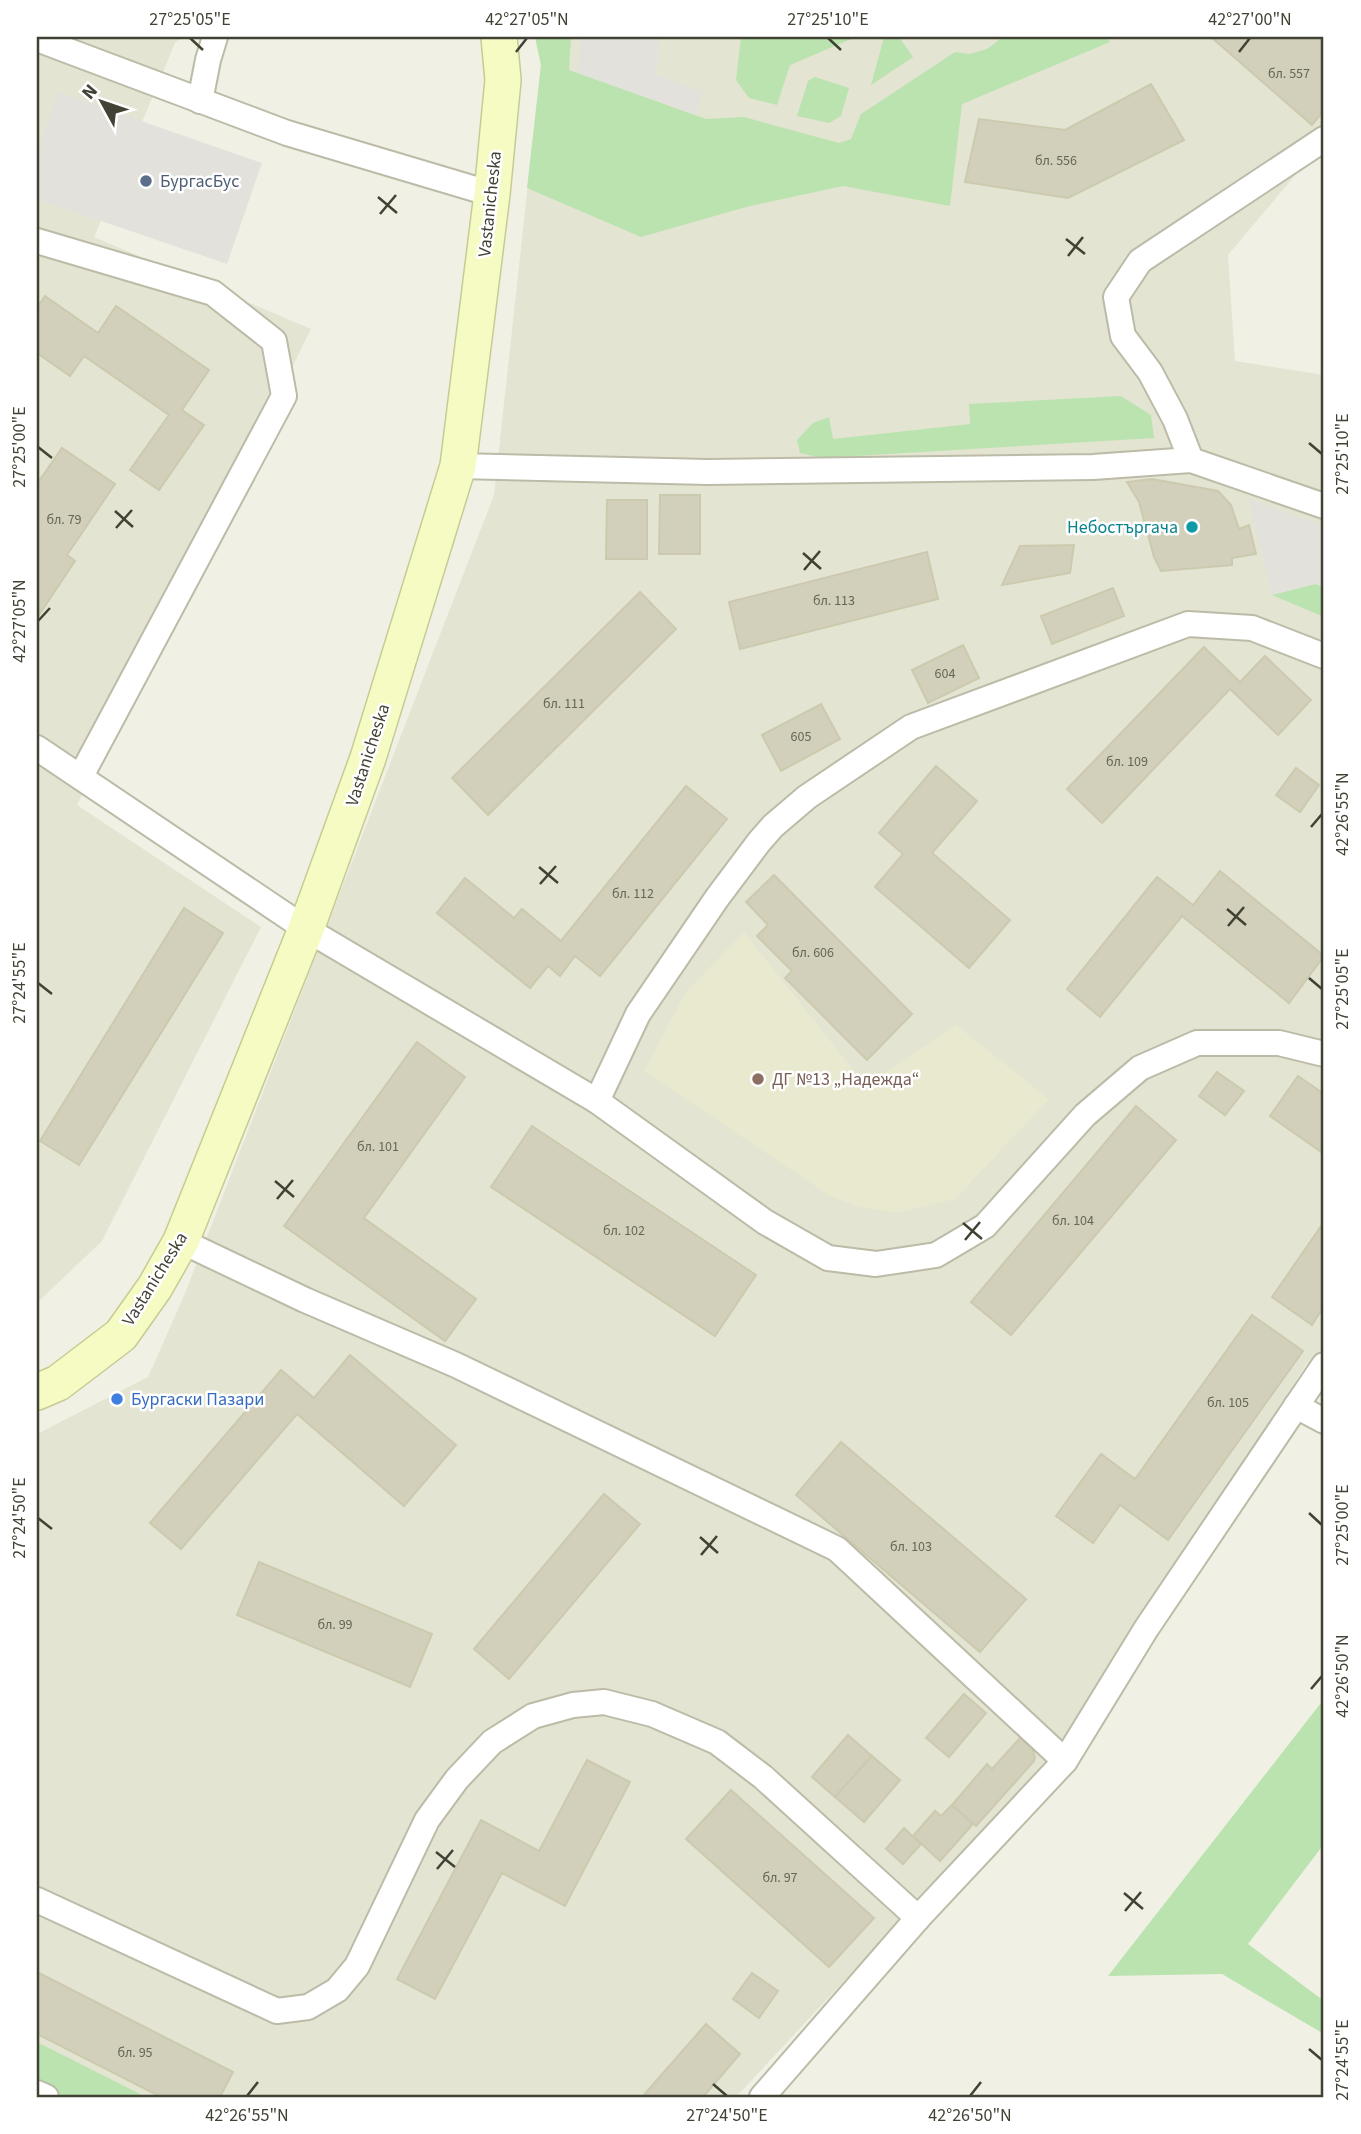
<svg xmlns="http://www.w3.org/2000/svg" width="1361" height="2134" font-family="'Source Sans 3',sans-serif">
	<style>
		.residential { fill: #e4e4d2 }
		.education { fill: #e8e9ce }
		.green { fill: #bae3af }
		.parking { fill: #e2e1dc }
		.building { fill: #d2d0ba; stroke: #cccaae; stroke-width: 2 }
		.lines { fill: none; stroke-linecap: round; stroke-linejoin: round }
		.street-casing { stroke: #bcbba7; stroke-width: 28 }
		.secondary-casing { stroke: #c7cb93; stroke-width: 38 }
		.street { stroke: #fff; stroke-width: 24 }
		.secondary { stroke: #f6fbc4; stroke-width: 35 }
		.ticks { fill: none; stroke: #424234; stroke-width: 2.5 }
		.service-dot { fill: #5c6f8a; stroke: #fff; stroke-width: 2.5 }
		.culture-dot { fill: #0f9aa8; stroke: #fff; stroke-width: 2.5 }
		.education-dot { fill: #8d6e63; stroke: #fff; stroke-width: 2.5 }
		.shop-dot { fill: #3f7fe0; stroke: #fff; stroke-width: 2.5 }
		.labels { text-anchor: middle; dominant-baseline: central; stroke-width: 5; stroke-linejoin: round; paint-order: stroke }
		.number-label { font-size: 14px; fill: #666656 }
		.service-label { font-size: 18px; fill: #4e5e75; stroke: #fff; text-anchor: start }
		.street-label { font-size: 18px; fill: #424234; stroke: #fff }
		.culture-label { font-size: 18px; fill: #0d838f; stroke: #fff; text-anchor: end }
		.education-label { font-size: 18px; fill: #785e54; stroke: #fff; text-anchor: start }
		.shop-label { font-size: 18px; fill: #366cbe; stroke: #fff; text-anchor: start }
		.neatline { fill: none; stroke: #424234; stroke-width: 2.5 }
		.ticks-label { font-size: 18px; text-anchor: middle; fill: #424234 }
	</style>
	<rect width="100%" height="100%" fill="#f0f1e4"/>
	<g class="residential">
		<polygon points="37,37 182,37 175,43 94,237 311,329 77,805 261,927 102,1241 37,1303"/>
		<polygon points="535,37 1324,37 1324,141 1228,255 1235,361 1324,375 1324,1372 1307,1363 1078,1730 736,2097 37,2097 37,1434 148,1377 184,1296 494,495 541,65"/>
	</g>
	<polygon class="education" points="744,932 866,1086 956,1025 1049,1099 955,1199 896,1213 860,1207 830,1196 644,1071 686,992"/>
	<g class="green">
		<polygon points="535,37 571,37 569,70 706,119 744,117 839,143 851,139 861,114 955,52 970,54 987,49 1003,37 1107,37 1110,42 962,104 950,206 843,186 746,207 641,237 527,188 541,65"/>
		<polygon points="741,37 856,37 790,65 777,105 749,98 736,80"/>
		<polygon points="884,37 899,37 913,57 871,85"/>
		<polygon points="815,77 849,88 841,116 829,123 797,116 808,81"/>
		<polygon points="1121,396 1151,415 1154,438 822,458 800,453 797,440 813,423 829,417 833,439 970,424 969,404"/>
		<polygon points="1315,584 1324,587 1324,617 1272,595"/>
		<polygon points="1324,1699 1324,1844 1248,1944 1324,2001 1324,2034 1222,1974 1108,1976"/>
		<polygon points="37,2042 146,2097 37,2097"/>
	</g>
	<g class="parking">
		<polygon points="581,37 660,37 656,75 703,91 696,115 578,73"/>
		<polygon points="58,92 262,163 227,264 37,199 37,153"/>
		<polygon points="1249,499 1324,526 1324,587 1315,584 1272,595"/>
	</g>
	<g class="building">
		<polygon points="1211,37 1324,37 1324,110 1312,125"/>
		<polygon points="1151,84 1184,140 1068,198 965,182 979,119 1065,130"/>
		<polygon points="45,296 98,333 116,306 209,370 182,410 204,425 159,490 130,470 169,415 84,356 70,376 37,353 37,308"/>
		<polygon points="62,448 115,484 67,555 75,561 37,618 37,484"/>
		<polygon points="1152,479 1218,491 1231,505 1239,529 1249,525 1256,554 1232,558 1232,565 1161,571 1154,557 1139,502 1127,482"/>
		<polygon points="660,495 700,495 700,554 659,554"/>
		<polygon points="607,500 647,500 647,559 606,559"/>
		<polygon points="1074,545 1070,573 1002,585 1020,546"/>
		<polygon points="927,552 938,599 740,649 729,602"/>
		<polygon points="1113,588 1124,616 1052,644 1041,616"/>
		<polygon points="640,592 676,629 488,815 452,778"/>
		<polygon points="963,645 979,678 928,703 912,670"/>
		<polygon points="1204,647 1240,682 1265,656 1311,700 1278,735 1230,689 1102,823 1067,789"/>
		<polygon points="821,704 840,739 781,771 762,735"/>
		<polygon points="936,766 977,801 932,853 1010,920 969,968 875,887 903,854 879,833"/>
		<polygon points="1296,768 1319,785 1300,812 1276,795"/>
		<polygon points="686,786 727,819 600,976 575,956 560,976 548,966 530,988 437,913 465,878 514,918 522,909 561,941"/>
		<polygon points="1220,871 1324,956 1289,1003 1182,916 1100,1017 1067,989 1157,877 1193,905"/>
		<polygon points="774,875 912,1014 867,1060 785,978 792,971 757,936 768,925 746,902"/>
		<polygon points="184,908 223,933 79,1165 40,1141"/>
		<polygon points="417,1042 465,1077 364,1218 476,1299 445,1341 284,1226"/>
		<polygon points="1217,1072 1244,1091 1225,1115 1199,1096"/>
		<polygon points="1298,1076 1324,1094 1324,1154 1270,1116"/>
		<polygon points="1136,1106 1176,1140 1011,1335 971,1302"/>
		<polygon points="532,1126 756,1275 715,1336 491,1187"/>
		<polygon points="1324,1222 1324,1306 1312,1325 1272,1297"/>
		<polygon points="1252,1315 1303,1351 1168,1540 1120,1505 1093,1543 1056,1516 1101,1454 1135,1479"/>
		<polygon points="350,1355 456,1445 404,1506 297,1414 181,1549 150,1523 281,1370 314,1398"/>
		<polygon points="841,1442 1026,1599 980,1652 796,1495"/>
		<polygon points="604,1494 640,1524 509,1679 474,1649"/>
		<polygon points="259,1562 432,1634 410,1687 237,1615"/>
		<polygon points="964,1694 986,1713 949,1757 926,1738"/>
		<polygon points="848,1735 872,1756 835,1797 812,1777"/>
		<polygon points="1020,1738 1032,1748 1035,1757 1034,1761 976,1826 952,1805 987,1764 992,1769"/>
		<polygon points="872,1756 900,1780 864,1822 835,1797"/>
		<polygon points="587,1760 630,1782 565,1906 502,1873 435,1999 397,1979 481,1820 539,1851"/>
		<polygon points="731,1790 874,1918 829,1967 686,1839"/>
		<polygon points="952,1805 973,1824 940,1861 913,1836 935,1811 941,1816"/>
		<polygon points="904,1828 921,1844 903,1864 886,1849"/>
		<polygon points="37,1972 233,2072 220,2097 161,2097 37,2034"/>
		<polygon points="752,1973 778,1991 759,2018 733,1999"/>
		<polygon points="706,2024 740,2054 703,2097 642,2097"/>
	</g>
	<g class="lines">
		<defs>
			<g id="street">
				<polyline points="37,39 287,133 492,194"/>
				<polyline points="200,101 208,60 215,37"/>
				<polyline points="37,241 213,293 274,341 284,396 81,776"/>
				<polyline points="1191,460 1175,419 1150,372 1123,336 1116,297 1140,261 1324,139"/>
				<polyline points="458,466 708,472 1093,467 1191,460 1324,506"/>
				<polyline points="37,748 306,929 597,1101 765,1222 828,1258 876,1264 936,1255 985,1226 1085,1115 1140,1068 1197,1043 1279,1043 1324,1054"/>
				<polyline points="597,1101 638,1014 717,898 759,842 773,826 807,797 911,727 1188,624 1252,628 1324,656"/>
				<polyline points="181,1241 305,1300 456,1365 837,1549 1065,1761"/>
				<polyline points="1296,1406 1324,1421"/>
				<polyline points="37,1900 277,2011 308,2007 337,1990 357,1966 427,1820 457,1779 492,1742 533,1716 573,1705 604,1702 652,1714 717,1742 763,1777 918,1918"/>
				<polyline points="37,2093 46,2097"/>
				<polyline points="762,2097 918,1918 1065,1761 1146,1629 1324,1365"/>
			</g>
			<polyline id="secondary" points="37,1392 58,1383 121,1335 155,1287 181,1241 306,929 368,758 458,466 492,194 503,80 499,37"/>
		</defs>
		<use href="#street" class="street-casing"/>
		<use href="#secondary" class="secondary-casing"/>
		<use href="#street" class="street"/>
		<use href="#secondary" class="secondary"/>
	</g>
	<path class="ticks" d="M190 38 203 50M828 38 841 50M516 52 527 38M1239 52 1250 38M378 197 397 213M380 214 396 195M1066 239 1085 254M1068 256 1083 237M1309 443 1322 454M38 447 52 458M115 511 133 527M116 528 132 510M803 553 821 569M804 570 820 551M38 621 50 608M1311 827 1322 814M539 867 558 883M540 884 556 866M1227 909 1246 925M1228 926 1244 907M1309 978 1322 989M38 983 52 994M275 1181 294 1197M277 1199 293 1180M963 1223 982 1239M965 1240 980 1222M1309 1513 1322 1525M38 1518 52 1529M700 1537 718 1553M701 1555 717 1536M1311 1689 1322 1676M436 1852 455 1867M437 1869 453 1850M1124 1893 1143 1909M1125 1911 1141 1892M1309 2049 1322 2060M713 2084 727 2096M247 2096 258 2082M970 2096 981 2082"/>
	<circle class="service-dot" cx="146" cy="181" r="7"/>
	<circle class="culture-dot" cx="1192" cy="527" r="7"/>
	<circle class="education-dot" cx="758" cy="1079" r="7"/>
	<circle class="shop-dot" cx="117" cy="1399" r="7"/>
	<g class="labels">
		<g class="number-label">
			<text x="1289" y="74">бл. 557</text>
			<text x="1056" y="161">бл. 556</text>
			<text x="64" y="520">бл. 79</text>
			<text x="834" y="601">бл. 113</text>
			<text x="945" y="674">604</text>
			<text x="564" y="704">бл. 111</text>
			<text x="801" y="737">605</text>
			<text x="1127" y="762">бл. 109</text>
			<text x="633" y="894">бл. 112</text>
			<text x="813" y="953">бл. 606</text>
			<text x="378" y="1147">бл. 101</text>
			<text x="1073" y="1221">бл. 104</text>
			<text x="624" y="1231">бл. 102</text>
			<text x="1228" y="1403">бл. 105</text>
			<text x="911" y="1547">бл. 103</text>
			<text x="335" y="1625">бл. 99</text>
			<text x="780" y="1878">бл. 97</text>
			<text x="135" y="2053">бл. 95</text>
		</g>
		<g class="service-label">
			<text x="160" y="181">БургасБус</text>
		</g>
		<g class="street-label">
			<text transform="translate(490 204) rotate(-84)">Vastanicheska</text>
			<text transform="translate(368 755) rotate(-72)">Vastanicheska</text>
			<text transform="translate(155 1279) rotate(-58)">Vastanicheska</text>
		</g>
		<g class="culture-label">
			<text x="1178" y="527">Небостъргача</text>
		</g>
		<g class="education-label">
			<text x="772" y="1079">ДГ №13 „Надежда“</text>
		</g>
		<g class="shop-label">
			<text x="131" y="1399">Бургаски Пазари</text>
		</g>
	</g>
	<rect width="1361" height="2134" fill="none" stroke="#ffffff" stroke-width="77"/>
	<g transform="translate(102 102) rotate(310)" stroke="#ffffff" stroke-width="5" paint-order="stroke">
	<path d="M0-5L12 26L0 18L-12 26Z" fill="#424234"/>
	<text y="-10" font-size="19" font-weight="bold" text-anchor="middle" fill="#424234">N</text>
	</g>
	<rect x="38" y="38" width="1284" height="2058" class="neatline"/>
	<g class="ticks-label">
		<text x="190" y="25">27°25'05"E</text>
		<text x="527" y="25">42°27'05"N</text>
		<text x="828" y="25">27°25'10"E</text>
		<text x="1250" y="25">42°27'00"N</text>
		<text transform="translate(19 447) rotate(-90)" y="6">27°25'00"E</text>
		<text transform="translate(1342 454) rotate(-90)" y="6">27°25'10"E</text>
		<text transform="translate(19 621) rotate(-90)" y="6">42°27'05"N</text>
		<text transform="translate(1342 814) rotate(-90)" y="6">42°26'55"N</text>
		<text transform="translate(19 983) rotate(-90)" y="6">27°24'55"E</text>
		<text transform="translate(1342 989) rotate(-90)" y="6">27°25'05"E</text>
		<text transform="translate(19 1518) rotate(-90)" y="6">27°24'50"E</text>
		<text transform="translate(1342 1525) rotate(-90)" y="6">27°25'00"E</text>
		<text transform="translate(1342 1676) rotate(-90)" y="6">42°26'50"N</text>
		<text transform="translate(1342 2060) rotate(-90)" y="6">27°24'55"E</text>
		<text x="247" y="2121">42°26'55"N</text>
		<text x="727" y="2121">27°24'50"E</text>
		<text x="970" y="2121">42°26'50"N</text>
	</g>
</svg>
